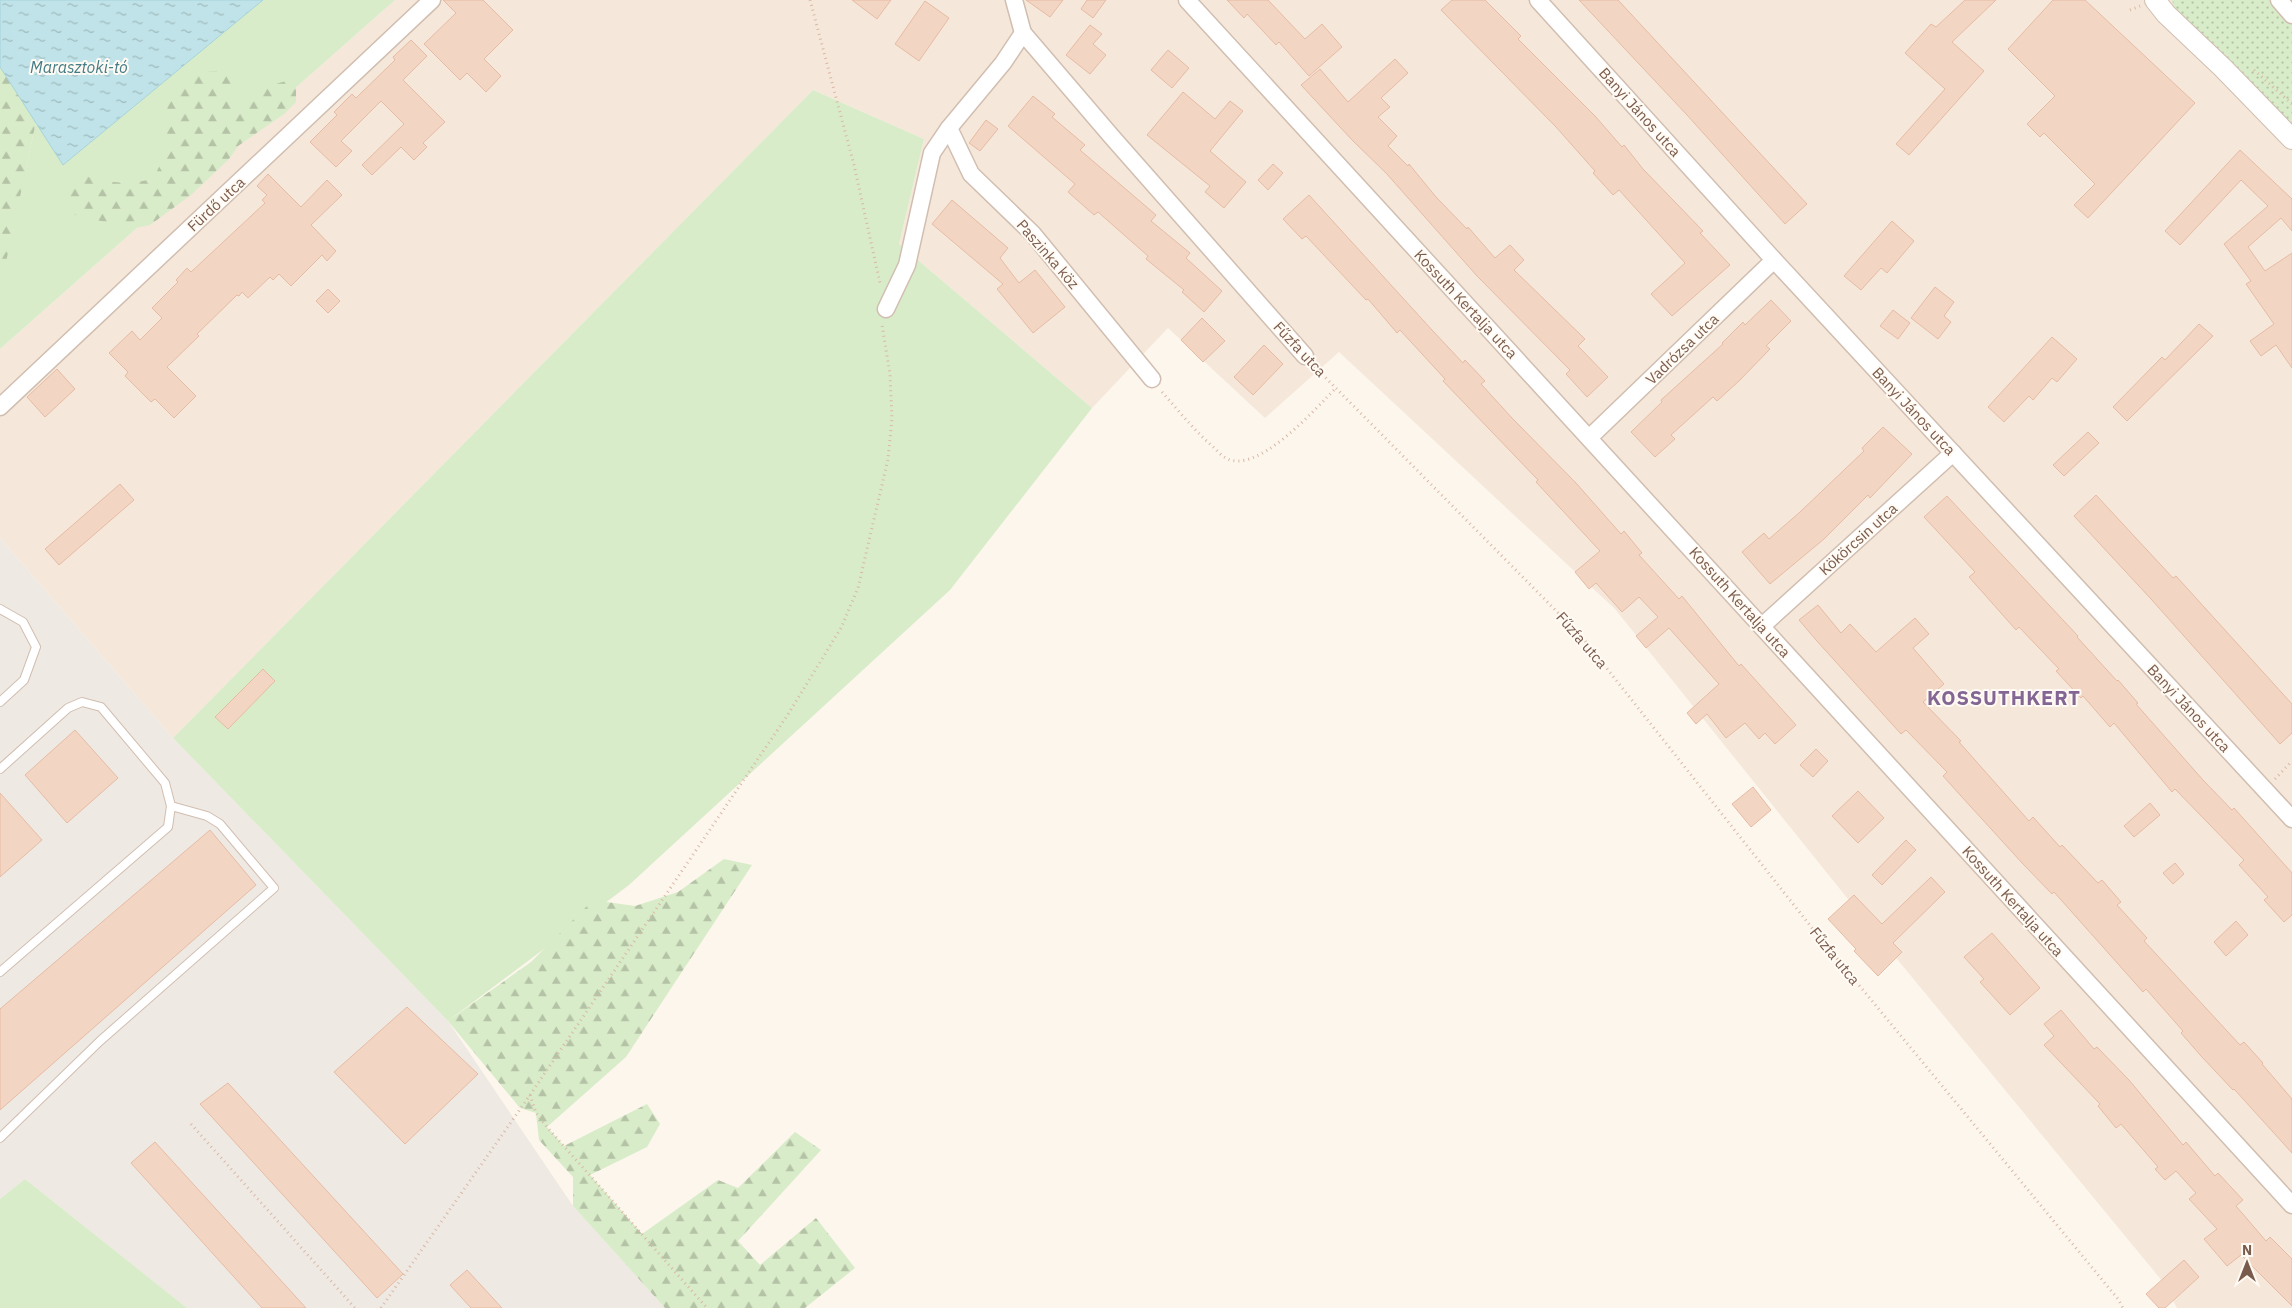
<svg xmlns="http://www.w3.org/2000/svg" width="2292" height="1308" font-family="'IBM Plex Sans',sans-serif">
	<style>
		.residential { fill: #f5e8da }
		.industrial { fill: #efe9e4 }
		.grass { fill: #d8ecc9 }
		.forest { fill: url(#forest-firs) }
		.park { fill: url(#park-dots) }
		.water { fill: url(#water-ripples); stroke: #a5d3da }
		.building { fill: #f3d5c3; stroke: #e6bba3 }
		.lines { fill: none; stroke-linecap: round; stroke-linejoin: round }
		.service-casing { stroke: #d1beb0; stroke-width: 10 }
		.minor-casing { stroke: #d1beb0; stroke-width: 19 }
		.tertiary-casing { stroke: #d1beb0; stroke-width: 22 }
		.path { stroke: #d9b8a5; stroke-width: 3; stroke-dasharray: 1 4; stroke-linecap: butt }
		.service { stroke: #fff; stroke-width: 8 }
		.minor { stroke: #fff; stroke-width: 16 }
		.tertiary { stroke: #fff; stroke-width: 20 }
		.labels { text-anchor: middle; dominant-baseline: central; stroke-width: 4; stroke-linejoin: round; paint-order: stroke }
		.street-label { font-size: 15px; fill: #7a5c4d; stroke: #fffaf3 }
		.water-label { font-size: 16px; font-style: italic; fill: #437c86; stroke: #fffaf3 }
		.district-label { font-size: 20px; font-weight: bold; letter-spacing: 1px; fill: #846695; stroke: #fffaf3 }
	</style>
	<defs>
		<pattern id="forest-firs" width="22" height="20" patternUnits="userSpaceOnUse" patternTransform="scale(1.25)"><rect width="22" height="20" fill="#d8ecc9"/><path d="M5 1l3.5 6h-7zM16 11l3.5 6h-7z" fill="#b4c2a5"/></pattern>
		<pattern id="park-dots" width="8" height="8" patternUnits="userSpaceOnUse" patternTransform="scale(1.25)"><rect width="8" height="8" fill="#d8ecc9"/><path d="M2 2h.1M6 6h.1" fill="none" stroke="#b4c2a5" stroke-width="1.8" stroke-linecap="round"/></pattern>
		<pattern id="water-ripples" width="26" height="14" patternUnits="userSpaceOnUse" patternTransform="scale(1.25)"><rect width="26" height="14" fill="#bfe3e8"/><path d="M2 4q2-2 4 0t4 0M15 11q2-2 4 0t4 0" fill="none" stroke="#a0bbbe"/></pattern>
	</defs>
	<rect width="100%" height="100%" fill="#fdf6ec"/>
	<polygon class="residential" points="395,0 2292,0 2292,1308 2177,1308 2163,1282 1860,914 1615,609 1339,352 1265,418 1168,328 1092,408 899,244 924,139 813,90 173,738 0,538 0,349"/>
	<polygon class="industrial" points="0,538 173,738 448,1021 573,1206 665,1308 187,1308 25,1179 0,1199"/>
	<g class="grass">
		<polygon points="263,0 395,0 0,349 0,80 25,172 36,122 63,165"/>
		<polygon points="813,90 924,139 899,244 1092,408 950,590 629,885 448,1021 173,738"/>
		<polygon points="25,1179 187,1308 0,1308 0,1199"/>
	</g>
	<g class="forest">
		<polygon points="0,67 36,122 0,290"/>
		<path d="M227 70 232 79 230 93 236 101 253 97 268 86 290 80 296 88V102L284 114 238 146 229 159 191 195 150 225 126 230 109 223 72 214 67 205 65 186 79 174C106 182 124 186 153 179L162 161 163 128 170 95 203 72Z"/>
		<polygon points="724,859 752,865 626,1057 547,1127 564,1146 647,1104 660,1124 647,1147 590,1175 642,1234 718,1180 738,1188 795,1132 821,1150 738,1241 760,1265 816,1218 855,1268 805,1308 665,1308 573,1206 573,1177 539,1140 536,1113 520,1108 448,1021 531,962 593,900 635,906 678,892"/>
	</g>
	<polygon class="park" points="2172,0 2279,0 2292,15 2292,139 2176,13"/>
	<polygon class="water" points="0,0 263,0 63,165 0,67"/>
	<g class="building">
		<polygon points="443,0 483,0 513,30 484,59 501,76 486,92 467,73 460,80 424,44 456,13"/>
		<polygon points="852,0 891,0 877,19"/>
		<polygon points="1026,0 1063,0 1050,17"/>
		<polygon points="1087,0 1106,0 1093,18 1081,9"/>
		<polygon points="1227,0 1268,0 1305,39 1322,24 1342,47 1309,76 1279,42 1276,45 1247,14 1244,18"/>
		<polygon points="1452,0 1485,0 1521,36 1518,39 1595,116 1622,147 1624,145 1643,169 1703,231 1700,233 1730,265 1672,316 1651,294 1685,263 1619,190 1613,195 1593,173 1595,171 1556,127 1441,10"/>
		<polygon points="1579,0 1618,0 1807,204 1785,224 1687,115"/>
		<polygon points="1965,0 1996,0 1952,42 1984,71 1909,155 1896,144 1945,89 1905,53 1931,24 1936,27"/>
		<polygon points="2053,0 2085,0 2195,103 2088,218 2074,205 2095,184 2044,133 2040,137 2027,124 2055,96 2008,49"/>
		<polygon points="925,1 949,18 919,61 895,44"/>
		<polygon points="1090,25 1102,34 1093,44 1106,55 1090,74 1066,55"/>
		<polygon points="411,40 427,56 403,80 445,122 423,143 427,147 414,160 401,147 372,175 362,165 404,124 381,101 341,141 352,151 336,167 310,142 337,115 334,112 352,94 356,98 395,60 393,57"/>
		<polygon points="1168,50 1189,68 1172,88 1151,70"/>
		<polygon points="1395,59 1408,73 1381,98 1390,107 1378,117 1397,136 1388,146 1408,166 1409,164 1436,197 1467,229 1468,227 1495,258 1510,245 1524,260 1514,270 1585,339 1578,346 1608,377 1587,397 1566,374 1570,370 1477,276 1386,173 1353,141 1301,85 1320,69 1348,102"/>
		<polygon points="1183,92 1215,119 1230,101 1243,111 1210,151 1246,182 1224,208 1205,192 1210,186 1147,135"/>
		<polygon points="1033,96 1055,114 1052,117 1085,145 1080,150 1156,215 1151,221 1190,253 1186,258 1222,291 1204,312 1182,292 1184,290 1146,259 1148,256 1098,212 1094,215 1068,192 1075,184 1008,126"/>
		<polygon points="986,120 998,129 980,151 969,143"/>
		<polygon points="2240,150 2292,199 2292,231 2281,218 2248,247 2265,271 2292,253 2292,368 2276,345 2261,356 2250,341 2274,324 2246,284 2251,281 2224,244 2268,206 2241,180 2180,245 2165,231"/>
		<polygon points="1273,164 1283,173 1268,190 1258,180"/>
		<polygon points="268,174 301,207 327,180 342,195 311,225 336,251 327,261 322,255 291,286 279,274 273,280 270,277 248,298 242,292 239,296 237,295 197,334 199,336 167,367 196,396 174,418 155,399 151,402 125,376 128,372 109,353 132,331 140,340 162,318 152,308 178,282 176,280 187,268 191,272 265,203 262,200 267,195 257,186"/>
		<polygon points="1309,195 1432,330 1463,363 1465,360 1485,381 1481,384 1512,418 1576,483 1621,534 1624,531 1642,553 1639,555 1679,599 1682,596 1739,666 1741,664 1796,725 1775,744 1765,733 1759,739 1745,723 1726,738 1707,714 1696,724 1687,713 1719,684 1669,628 1646,648 1636,636 1658,617 1639,597 1622,612 1596,583 1589,589 1575,572 1600,551 1536,482 1538,480 1443,381 1445,379 1400,330 1397,333 1368,299 1366,300 1306,236 1302,239 1283,219"/>
		<polygon points="952,200 1008,248 1000,258 1019,283 1035,270 1065,307 1033,333 997,289 1003,284 932,224"/>
		<polygon points="1892,221 1914,241 1887,273 1881,268 1861,290 1844,276"/>
		<polygon points="1935,287 1954,302 1944,316 1951,322 1938,339 1911,318"/>
		<polygon points="328,289 340,301 328,313 316,301"/>
		<polygon points="1771,300 1791,321 1766,346 1770,349 1739,381 1717,401 1713,397 1671,435 1675,439 1655,457 1631,432 1662,402 1661,400 1723,344 1722,343 1743,322 1745,325"/>
		<polygon points="1893,310 1910,323 1898,339 1880,326"/>
		<polygon points="1202,318 1225,341 1203,362 1181,340"/>
		<polygon points="2199,324 2213,336 2127,421 2113,407 2162,357 2165,360"/>
		<polygon points="2052,337 2077,359 2057,382 2052,378 2033,400 2029,396 2004,422 1988,407"/>
		<polygon points="1264,345 1283,364 1253,395 1234,377"/>
		<polygon points="57,369 75,389 45,417 27,397"/>
		<polygon points="1883,427 1912,454 1870,498 1868,495 1824,539 1770,584 1742,552 1764,533 1769,539 1800,512 1864,451 1862,448"/>
		<polygon points="2088,432 2099,443 2064,476 2053,465"/>
		<polygon points="120,484 134,500 59,565 45,549"/>
		<polygon points="2096,495 2173,578 2176,576 2292,704 2292,733 2280,744 2151,599 2074,516"/>
		<polygon points="1947,496 2078,636 2077,637 2117,681 2118,680 2138,703 2136,704 2203,780 2232,810 2234,808 2292,873 2292,915 2284,922 2264,900 2268,897 2239,865 2244,860 2175,789 2172,792 2114,723 2110,727 2083,696 2081,698 2056,671 2059,669 2019,627 2016,630 1969,577 1975,572 1924,517"/>
		<polygon points="1818,605 1841,633 1850,624 1876,652 1915,618 1929,634 1913,648 1944,684 1923,702 1961,741 1959,742 2029,821 2033,817 2060,847 2062,845 2098,883 2102,880 2121,902 2117,905 2147,938 2144,941 2240,1045 2244,1042 2263,1063 2262,1064 2292,1099 2292,1153 2234,1089 2233,1090 2201,1056 2181,1033 2183,1031 2146,989 2143,992 2054,892 2052,894 2023,864 1961,796 1943,776 1947,772 1906,730 1901,734 1816,640 1799,620"/>
		<polygon points="263,669 275,681 228,729 215,717"/>
		<polygon points="75,730 118,778 67,823 25,775"/>
		<polygon points="1816,749 1828,761 1813,777 1800,765"/>
		<polygon points="1753,787 1771,810 1751,827 1732,804"/>
		<polygon points="1858,791 1884,818 1858,843 1832,816"/>
		<polygon points="0,793 42,840 0,877"/>
		<polygon points="2150,803 2160,815 2134,837 2124,826"/>
		<polygon points="210,830 256,885 0,1110 0,1009"/>
		<polygon points="1906,840 1916,850 1882,885 1872,875"/>
		<polygon points="2175,863 2184,874 2173,884 2163,873"/>
		<polygon points="1931,877 1945,892 1893,943 1902,952 1878,976 1854,951 1856,949 1828,919 1854,895 1882,924"/>
		<polygon points="2236,921 2248,935 2226,956 2214,942"/>
		<polygon points="1992,933 2040,988 2010,1015 1980,982 1984,979 1964,957"/>
		<polygon points="407,1007 478,1074 405,1144 334,1072"/>
		<polygon points="2061,1010 2094,1049 2097,1047 2129,1080 2183,1145 2186,1142 2215,1176 2218,1173 2243,1200 2236,1206 2266,1241 2270,1237 2292,1259 2292,1306 2241,1255 2227,1266 2204,1239 2217,1229 2189,1199 2196,1193 2176,1171 2165,1180 2155,1169 2158,1167 2121,1124 2116,1128 2098,1106 2100,1104 2044,1045 2054,1036 2044,1024"/>
		<polygon points="228,1083 403,1274 377,1298 200,1104"/>
		<polygon points="155,1142 306,1308 262,1308 131,1163"/>
		<polygon points="2184,1260 2199,1277 2165,1308 2159,1308 2146,1294"/>
		<polygon points="467,1270 502,1308 471,1308 450,1285"/>
	</g>
	<g class="lines">
		<defs>
			<g id="service">
				<polyline points="0,609 23,622 36,647 24,680 0,702"/>
				<polyline points="0,769 68,708 82,702 101,707 165,783 171,806 168,827 0,972"/>
				<polyline points="0,1138 100,1041 274,888 220,824 207,816 171,806"/>
			</g>
			<g id="minor">
				<polyline points="1014,0 1023,33 1112,137 1305,356"/>
				<polyline points="1187,0 2292,1205"/>
				<polyline points="1538,0 1774,260 2292,819"/>
				<polyline points="2279,0 2292,15"/>
				<polyline points="1023,33 1003,63 949,128 971,174 1033,234 1152,379"/>
				<polyline points="886,309 907,265 932,153 949,128"/>
				<polyline points="0,407 432,0"/>
				<polyline points="1589,438 1774,260"/>
				<polyline points="1762,626 1953,453"/>
			</g>
			<polyline id="tertiary" points="2155,0 2166,14 2223,68 2292,139"/>
		</defs>
		<use href="#service" class="service-casing"/>
		<use href="#minor" class="minor-casing"/>
		<use href="#tertiary" class="tertiary-casing"/>
		<g class="path">
			<polyline points="810,0 854,165 880,283"/>
			<polyline points="2130,10 2140,6"/>
			<polyline points="2254,70 2292,104"/>
			<polyline points="1315,367 1582,637 1816,933 2118,1299 2123,1308"/>
			<path d="M1162 392C1178 410 1193 429 1211 445 1216 449 1220 455 1226 458 1257 476 1316 408 1336 388"/>
			<polyline points="2275,779 2292,761"/>
			<polyline points="530,1095 536,1113 547,1127 707,1308"/>
			<polyline points="191,1124 355,1308"/>
			<polyline points="381,1308 530,1095 787,716 841,628 858,588 888,459 892,419 890,374 882,325"/>
		</g>
		<use href="#service" class="service"/>
		<use href="#minor" class="minor"/>
		<use href="#tertiary" class="tertiary"/>
	</g>
	<g class="labels">
		<g class="street-label">
			<text transform="translate(1640 112) rotate(48)">Banyi János utca</text>
			<text transform="translate(216 204) rotate(-43)">Fürdő utca</text>
			<text transform="translate(1048 254) rotate(49)">Paszinka köz</text>
			<text transform="translate(1466 304) rotate(47)">Kossuth Kertalja utca</text>
			<text transform="translate(1300 349) rotate(47)">Fűzfa utca</text>
			<text transform="translate(1682 349) rotate(-44)">Vadrózsa utca</text>
			<text transform="translate(1914 411) rotate(47)">Banyi János utca</text>
			<text transform="translate(1858 539) rotate(-42)">Kökörcsin utca</text>
			<text transform="translate(1740 602) rotate(48)">Kossuth Kertalja utca</text>
			<text transform="translate(1582 640) rotate(49)">Fűzfa utca</text>
			<text transform="translate(2189 708) rotate(47)">Banyi János utca</text>
			<text transform="translate(2013 901) rotate(48)">Kossuth Kertalja utca</text>
			<text transform="translate(1835 956) rotate(51)">Fűzfa utca</text>
		</g>
		<g class="water-label">
			<text x="79" y="67">Marasztoki-tó</text>
		</g>
		<g class="district-label">
			<text x="2004" y="697">KOSSUTHKERT</text>
		</g>
	</g>
	<g transform="translate(2247 1263)" stroke="#fffaf3" stroke-width="4" paint-order="stroke">
	<path d="M0-4L9 19L0 12L-9 19Z" fill="#7a5c4d"/>
	<text y="-8" font-size="14" font-weight="bold" text-anchor="middle" fill="#7a5c4d">N</text>
	</g>
</svg>
